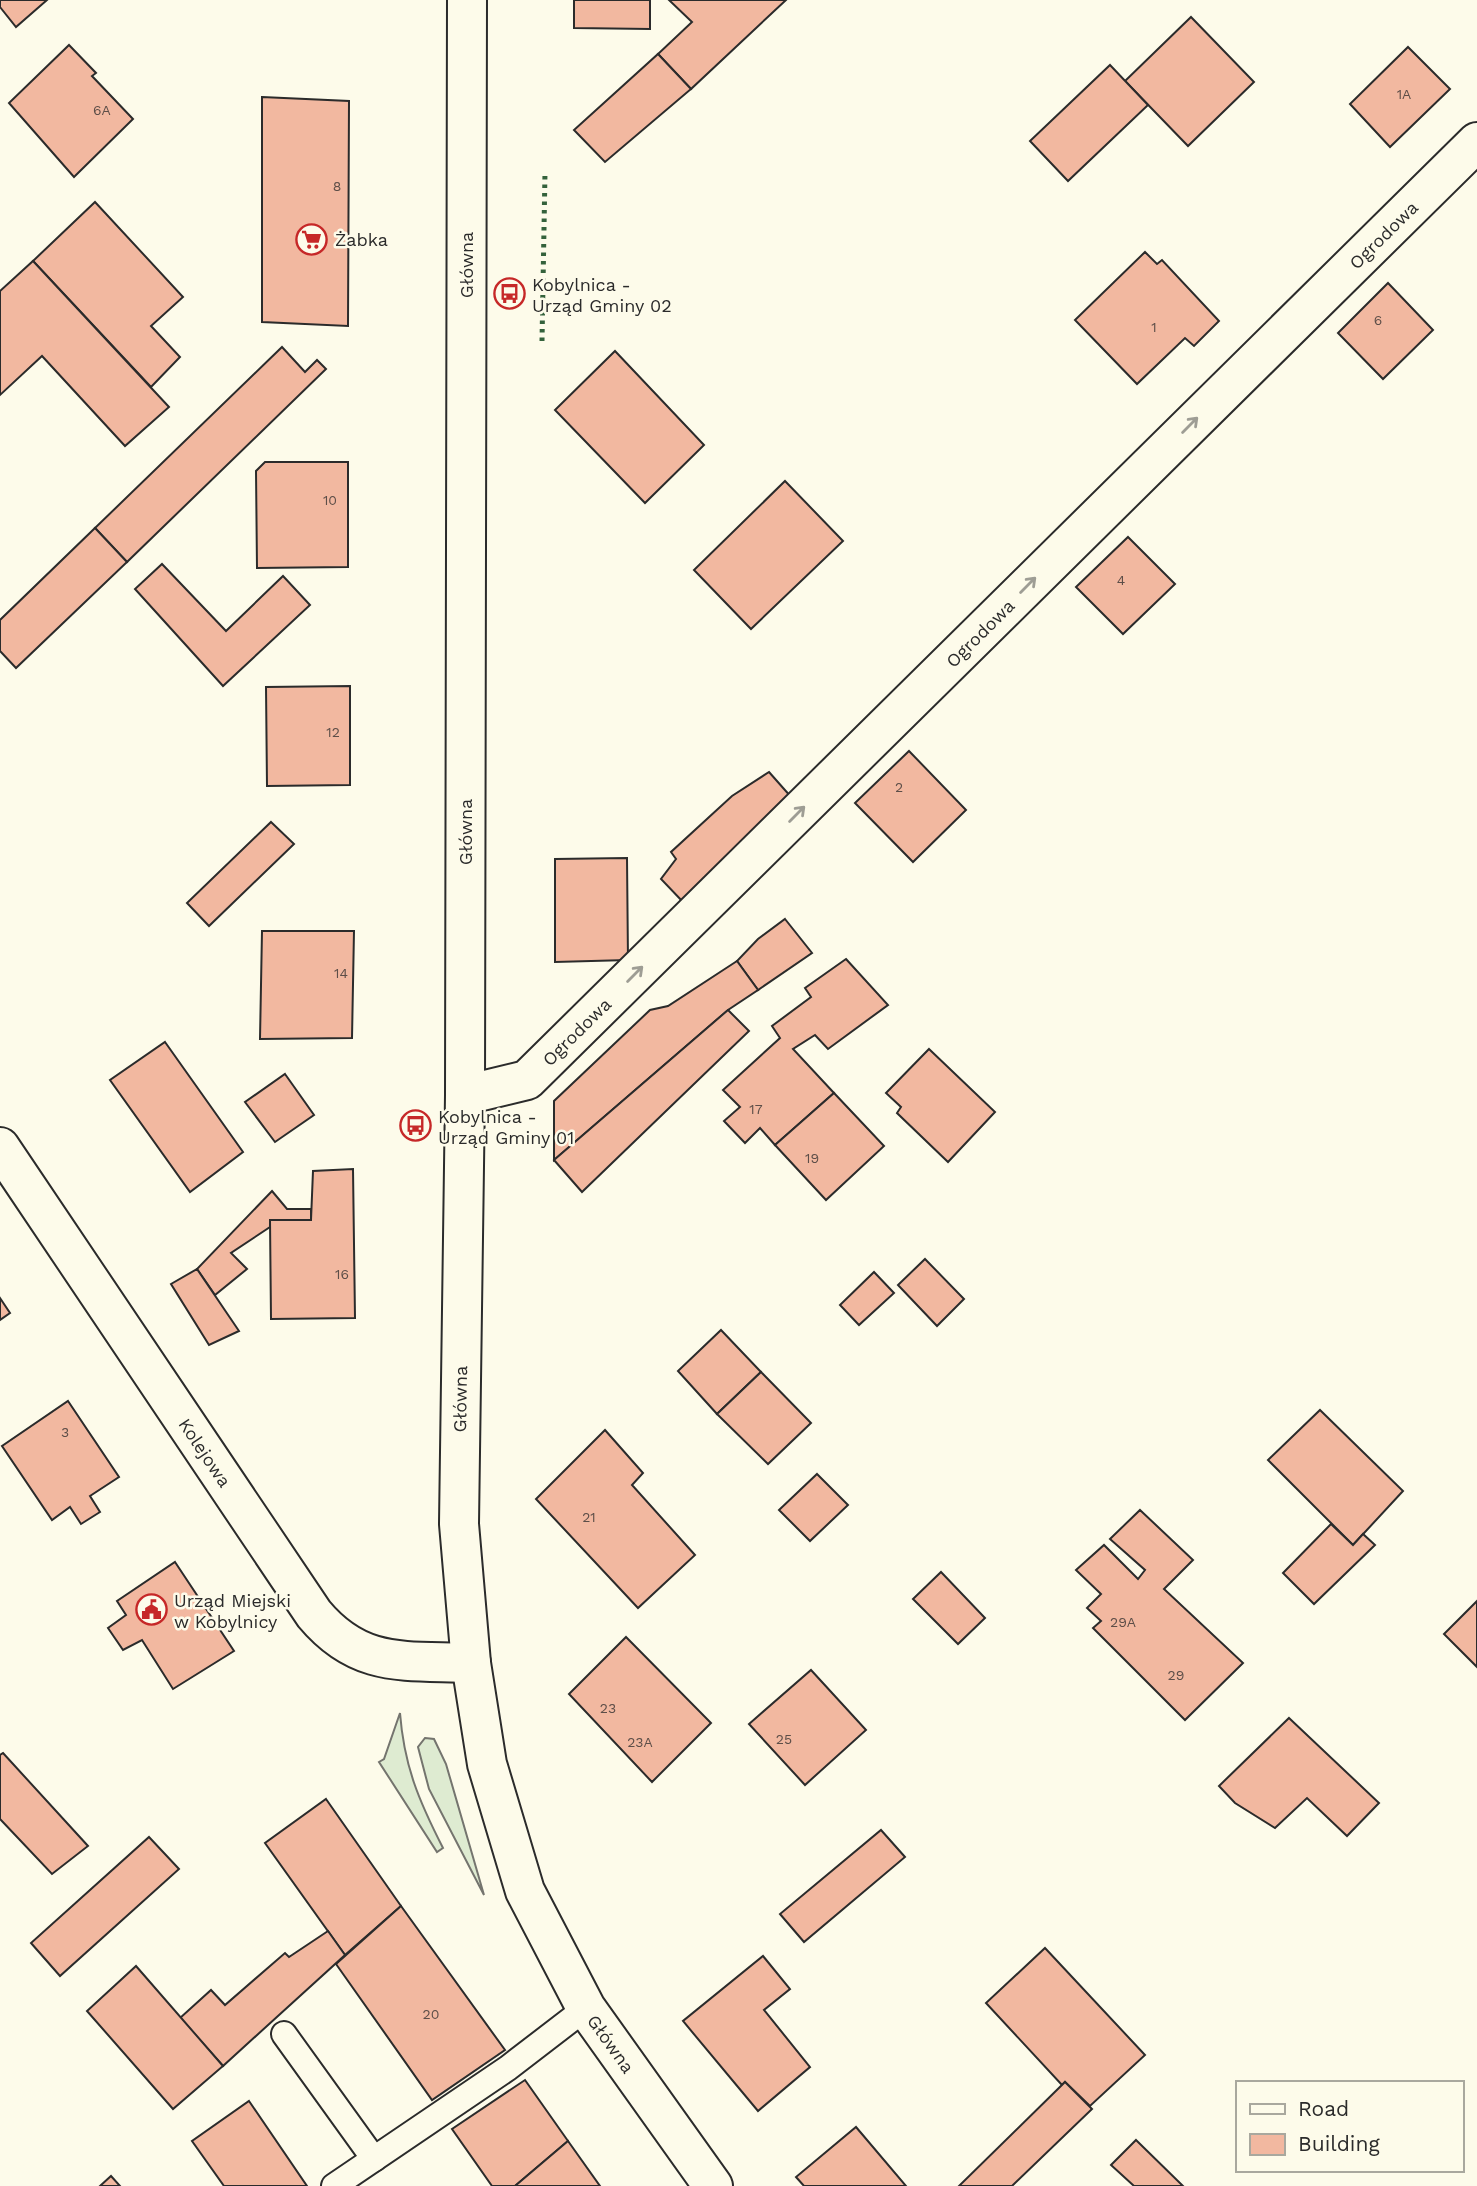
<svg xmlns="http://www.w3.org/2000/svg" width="1477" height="2186" font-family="'Work Sans',sans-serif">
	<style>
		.green { fill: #deebd1; stroke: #74746e; stroke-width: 2 }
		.building { fill: #f2b8a0; stroke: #2b2b2b; stroke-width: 2 }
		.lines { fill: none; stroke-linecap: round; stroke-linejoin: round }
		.lane-casing { stroke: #2b2b2b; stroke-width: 28 }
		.street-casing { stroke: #2b2b2b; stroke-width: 42 }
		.primary-casing { stroke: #2b2b2b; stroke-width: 42 }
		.lane { stroke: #fdfbea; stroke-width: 24 }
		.street { stroke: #fdfbea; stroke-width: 38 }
		.primary { stroke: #fdfbea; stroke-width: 38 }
		.hedge { stroke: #34623c; stroke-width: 5; stroke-dasharray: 3.5 5; stroke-linecap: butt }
		.oneway { stroke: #9e9d94 }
		.labels { text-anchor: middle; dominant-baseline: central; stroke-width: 5; stroke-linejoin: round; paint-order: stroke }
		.number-label { font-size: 14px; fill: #5d4e48 }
		.street-label { font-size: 18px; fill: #2b2b2b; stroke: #fdfbea }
		.poi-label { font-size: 18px; fill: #2b2b2b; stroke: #fdfbea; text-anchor: start }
	</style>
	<rect width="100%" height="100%" fill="#fdfbea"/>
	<g class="green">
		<path d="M400 1713C404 1766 419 1801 443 1848L437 1852 379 1762 384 1759Z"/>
		<polygon points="425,1738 434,1739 446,1764 484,1895 429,1789 418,1747"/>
	</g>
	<g class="building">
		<polygon points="0,0 47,0 16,27 0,7"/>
		<polygon points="574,0 650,0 650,29 574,28"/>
		<polygon points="669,0 786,0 691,89 658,54 692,22"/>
		<polygon points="1191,17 1254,82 1188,146 1125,81"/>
		<polygon points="69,45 96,73 92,76 133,119 74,177 9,103"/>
		<polygon points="1408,47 1450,89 1390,147 1350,104"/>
		<polygon points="658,54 691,89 605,162 574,130"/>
		<polygon points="1110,65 1148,105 1068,181 1030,141"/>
		<polygon points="262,97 349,101 348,326 262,322"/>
		<polygon points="95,202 183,297 151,326 180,357 151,387 33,261"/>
		<polygon points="1145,252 1157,264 1162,260 1219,321 1194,346 1185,338 1137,384 1075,320"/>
		<polygon points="33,261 169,407 125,446 42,356 0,395 0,291"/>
		<polygon points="1388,283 1433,330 1383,379 1338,333"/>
		<polygon points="282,347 305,372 317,360 326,369 127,562 95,528"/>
		<polygon points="615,351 704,445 645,503 555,410"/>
		<polygon points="265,462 348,462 348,567 257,568 256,471"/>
		<polygon points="785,481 843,541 751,629 694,570"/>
		<polygon points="95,528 127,562 16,668 0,651 0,620"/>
		<polygon points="1128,537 1175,584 1123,634 1076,587"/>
		<polygon points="162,564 226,631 283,576 310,605 223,686 135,589"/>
		<polygon points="350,686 350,785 267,786 266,687"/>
		<polygon points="909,751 966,810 913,862 855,803"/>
		<polygon points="769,772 792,798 684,903 661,879 676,859 671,852 732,796"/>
		<polygon points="271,822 294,844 209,926 187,903"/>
		<polygon points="627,858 628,960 555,962 555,859"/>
		<polygon points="785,919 812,953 758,990 737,961 758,939"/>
		<polygon points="262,931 354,931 352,1038 260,1039"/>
		<polygon points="846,959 888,1005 828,1049 815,1035 793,1049 834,1093 775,1145 760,1128 745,1143 724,1121 740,1107 723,1090 780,1038 772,1026 811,997 805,988"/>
		<polygon points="737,961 758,990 728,1010 554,1160 554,1101 650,1010 668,1006"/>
		<polygon points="728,1010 749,1031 582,1192 554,1160"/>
		<polygon points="165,1042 243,1152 190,1192 110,1080"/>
		<polygon points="929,1049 995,1112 948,1162 897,1113 901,1107 886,1093"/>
		<polygon points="285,1074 314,1115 275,1142 245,1102"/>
		<polygon points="834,1093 884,1146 826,1200 775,1145"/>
		<polygon points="353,1169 355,1318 271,1319 270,1220 311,1220 313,1171"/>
		<polygon points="272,1191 287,1209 311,1209 311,1220 270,1220 270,1227 231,1253 247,1269 215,1295 197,1269"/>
		<polygon points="925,1259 964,1299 937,1326 898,1285"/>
		<polygon points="197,1269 239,1331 209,1345 171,1284"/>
		<polygon points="874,1272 894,1293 859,1325 840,1305"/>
		<polygon points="0,1298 10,1313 0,1320"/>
		<polygon points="721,1330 761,1372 717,1414 678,1371"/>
		<polygon points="761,1372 811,1423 768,1464 717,1414"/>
		<polygon points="68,1401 119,1477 90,1496 100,1512 81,1524 70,1507 52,1520 2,1446"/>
		<polygon points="1320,1410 1403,1491 1353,1545 1268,1460"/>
		<polygon points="605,1430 643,1473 632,1485 695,1555 638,1608 536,1499"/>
		<polygon points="817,1474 848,1505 810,1541 779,1510"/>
		<polygon points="1140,1510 1193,1560 1164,1589 1243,1663 1185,1720 1093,1628 1101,1621 1087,1608 1101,1594 1076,1570 1104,1545 1138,1579 1145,1570 1110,1539"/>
		<polygon points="1331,1524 1353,1545 1363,1534 1375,1545 1314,1604 1283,1573"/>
		<polygon points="175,1562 234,1651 173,1689 142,1640 123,1650 108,1628 126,1615 117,1601"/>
		<polygon points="941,1572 985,1618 958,1644 913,1599"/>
		<polygon points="1477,1601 1477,1667 1444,1634"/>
		<polygon points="626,1637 711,1723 652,1782 569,1694"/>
		<polygon points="811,1670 866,1730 805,1785 749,1724"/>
		<polygon points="1289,1718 1379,1803 1347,1836 1307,1798 1275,1828 1235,1803 1219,1786"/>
		<polygon points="3,1753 88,1846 52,1874 0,1819 0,1755"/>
		<polygon points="326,1799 401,1906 345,1955 265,1843"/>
		<polygon points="881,1830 905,1857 804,1942 780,1914"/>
		<polygon points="149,1837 179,1869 60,1976 31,1943"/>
		<polygon points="401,1906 505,2050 432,2100 336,1964"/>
		<polygon points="328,1931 345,1955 223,2066 180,2018 211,1990 225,2005 285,1953 289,1957"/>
		<polygon points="1045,1948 1145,2055 1090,2106 1065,2082 1062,2085 986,2003"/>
		<polygon points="763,1956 790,1989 764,2010 810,2067 758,2111 683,2021"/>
		<polygon points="136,1966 223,2066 173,2109 87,2011"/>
		<polygon points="525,2080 568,2141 515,2186 492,2186 452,2129"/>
		<polygon points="1065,2082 1092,2109 1012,2186 959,2186"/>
		<polygon points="249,2101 307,2186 224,2186 192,2141"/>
		<polygon points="856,2127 906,2186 804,2186 796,2177"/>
		<polygon points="1136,2140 1183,2186 1134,2186 1111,2165"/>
		<polygon points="568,2141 600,2186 515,2186"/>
		<polygon points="111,2176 120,2186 100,2186"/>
	</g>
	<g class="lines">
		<defs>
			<g id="lane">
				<polyline points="284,2034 374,2159"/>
				<polyline points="334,2186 508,2068 586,2008"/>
			</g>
			<g id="street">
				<path id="s1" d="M465 1095 527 1080 1477 142"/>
				<path id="s2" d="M0 1147 314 1614C360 1669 405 1660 471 1663"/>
			</g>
			<g id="primary">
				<path id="s3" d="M467 0 465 1095 459 1524 471 1663 487 1764 525 1891 586 2008 713 2186"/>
			</g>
		</defs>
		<use href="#lane" class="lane-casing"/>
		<use href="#street" class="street-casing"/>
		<use href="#primary" class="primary-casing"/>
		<use href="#lane" class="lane"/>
		<use href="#street" class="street"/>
		<use href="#primary" class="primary"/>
		<polyline class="hedge" points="542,341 545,172"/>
	</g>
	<defs><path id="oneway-shaft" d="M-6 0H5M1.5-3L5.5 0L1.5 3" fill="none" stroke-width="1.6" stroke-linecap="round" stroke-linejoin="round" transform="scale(1.75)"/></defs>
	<g class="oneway">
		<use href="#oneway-shaft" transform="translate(1190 425) rotate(-45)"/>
		<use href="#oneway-shaft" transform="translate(1028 585) rotate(-45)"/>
		<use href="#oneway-shaft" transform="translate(797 814) rotate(-45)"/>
		<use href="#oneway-shaft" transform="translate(635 974) rotate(-45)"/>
	</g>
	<defs>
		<symbol id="supermarket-ring" viewBox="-11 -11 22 22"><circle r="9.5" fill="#fdfbea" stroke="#c62828" stroke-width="1.5"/><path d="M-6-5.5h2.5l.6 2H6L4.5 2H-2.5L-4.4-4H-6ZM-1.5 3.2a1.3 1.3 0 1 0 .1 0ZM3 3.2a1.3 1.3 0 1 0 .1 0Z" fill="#c62828"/></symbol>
		<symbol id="bus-ring" viewBox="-11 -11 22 22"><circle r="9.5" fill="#fdfbea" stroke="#c62828" stroke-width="1.5"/><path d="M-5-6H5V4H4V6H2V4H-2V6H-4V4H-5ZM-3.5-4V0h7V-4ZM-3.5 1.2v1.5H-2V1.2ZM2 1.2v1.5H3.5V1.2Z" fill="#c62828"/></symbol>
		<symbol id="civic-ring" viewBox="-11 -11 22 22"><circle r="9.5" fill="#fdfbea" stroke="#c62828" stroke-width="1.5"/><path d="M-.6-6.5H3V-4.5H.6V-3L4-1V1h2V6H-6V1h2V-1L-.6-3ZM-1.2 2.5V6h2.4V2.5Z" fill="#c62828"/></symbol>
	</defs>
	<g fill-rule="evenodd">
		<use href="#supermarket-ring" x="294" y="222" width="35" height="35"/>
		<use href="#bus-ring" x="492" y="276" width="35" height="35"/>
		<use href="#bus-ring" x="398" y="1108" width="35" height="35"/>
		<use href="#civic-ring" x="134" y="1592" width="35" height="35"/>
	</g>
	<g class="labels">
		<g class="number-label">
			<text x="1404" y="94">1A</text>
			<text x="102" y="110">6A</text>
			<text x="337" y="186">8</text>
			<text x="1378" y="320">6</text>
			<text x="1154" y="327">1</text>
			<text x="330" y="500">10</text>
			<text x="1121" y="580">4</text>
			<text x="333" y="732">12</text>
			<text x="899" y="787">2</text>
			<text x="341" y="973">14</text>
			<text x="756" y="1109">17</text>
			<text x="812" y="1158">19</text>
			<text x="342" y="1274">16</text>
			<text x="65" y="1432">3</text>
			<text x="589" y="1517">21</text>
			<text x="1123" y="1622">29A</text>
			<text x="1176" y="1675">29</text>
			<text x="608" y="1708">23</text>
			<text x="784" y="1739">25</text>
			<text x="640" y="1742">23A</text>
			<text x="431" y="2014">20</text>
		</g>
		<g class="street-label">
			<text stroke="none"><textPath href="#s1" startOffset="1267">Ogrodowa</textPath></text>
			<text transform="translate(466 265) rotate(-90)">Główna</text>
			<text stroke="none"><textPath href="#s1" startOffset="700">Ogrodowa</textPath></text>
			<text transform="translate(465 832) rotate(-90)">Główna</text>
			<text stroke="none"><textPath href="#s1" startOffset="133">Ogrodowa</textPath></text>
			<text transform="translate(460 1399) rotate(-89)">Główna</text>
			<text stroke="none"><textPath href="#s2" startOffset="368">Kolejowa</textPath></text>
			<text stroke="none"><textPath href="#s3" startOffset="2074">Główna</textPath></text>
		</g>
		<g class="poi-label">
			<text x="335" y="239">Żabka</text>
			<text x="532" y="284">Kobylnica -<tspan x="532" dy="21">Urząd Gminy 02</tspan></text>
			<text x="438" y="1116">Kobylnica -<tspan x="438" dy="21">Urząd Gminy 01</tspan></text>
			<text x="174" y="1600">Urząd Miejski<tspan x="174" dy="21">w Kobylnicy</tspan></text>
		</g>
	</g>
	<rect x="1236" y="2081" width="228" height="91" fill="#fdfbea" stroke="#a9a89e" stroke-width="2"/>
	<rect x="1250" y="2104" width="35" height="10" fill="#fdfbea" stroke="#a9a89e" stroke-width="2"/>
	<text x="1298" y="2116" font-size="21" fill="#2b2b2b">Road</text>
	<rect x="1250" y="2134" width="35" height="21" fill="#f2b8a0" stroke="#a9a89e" stroke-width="2"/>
	<text x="1298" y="2151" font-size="21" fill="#2b2b2b">Building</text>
</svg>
